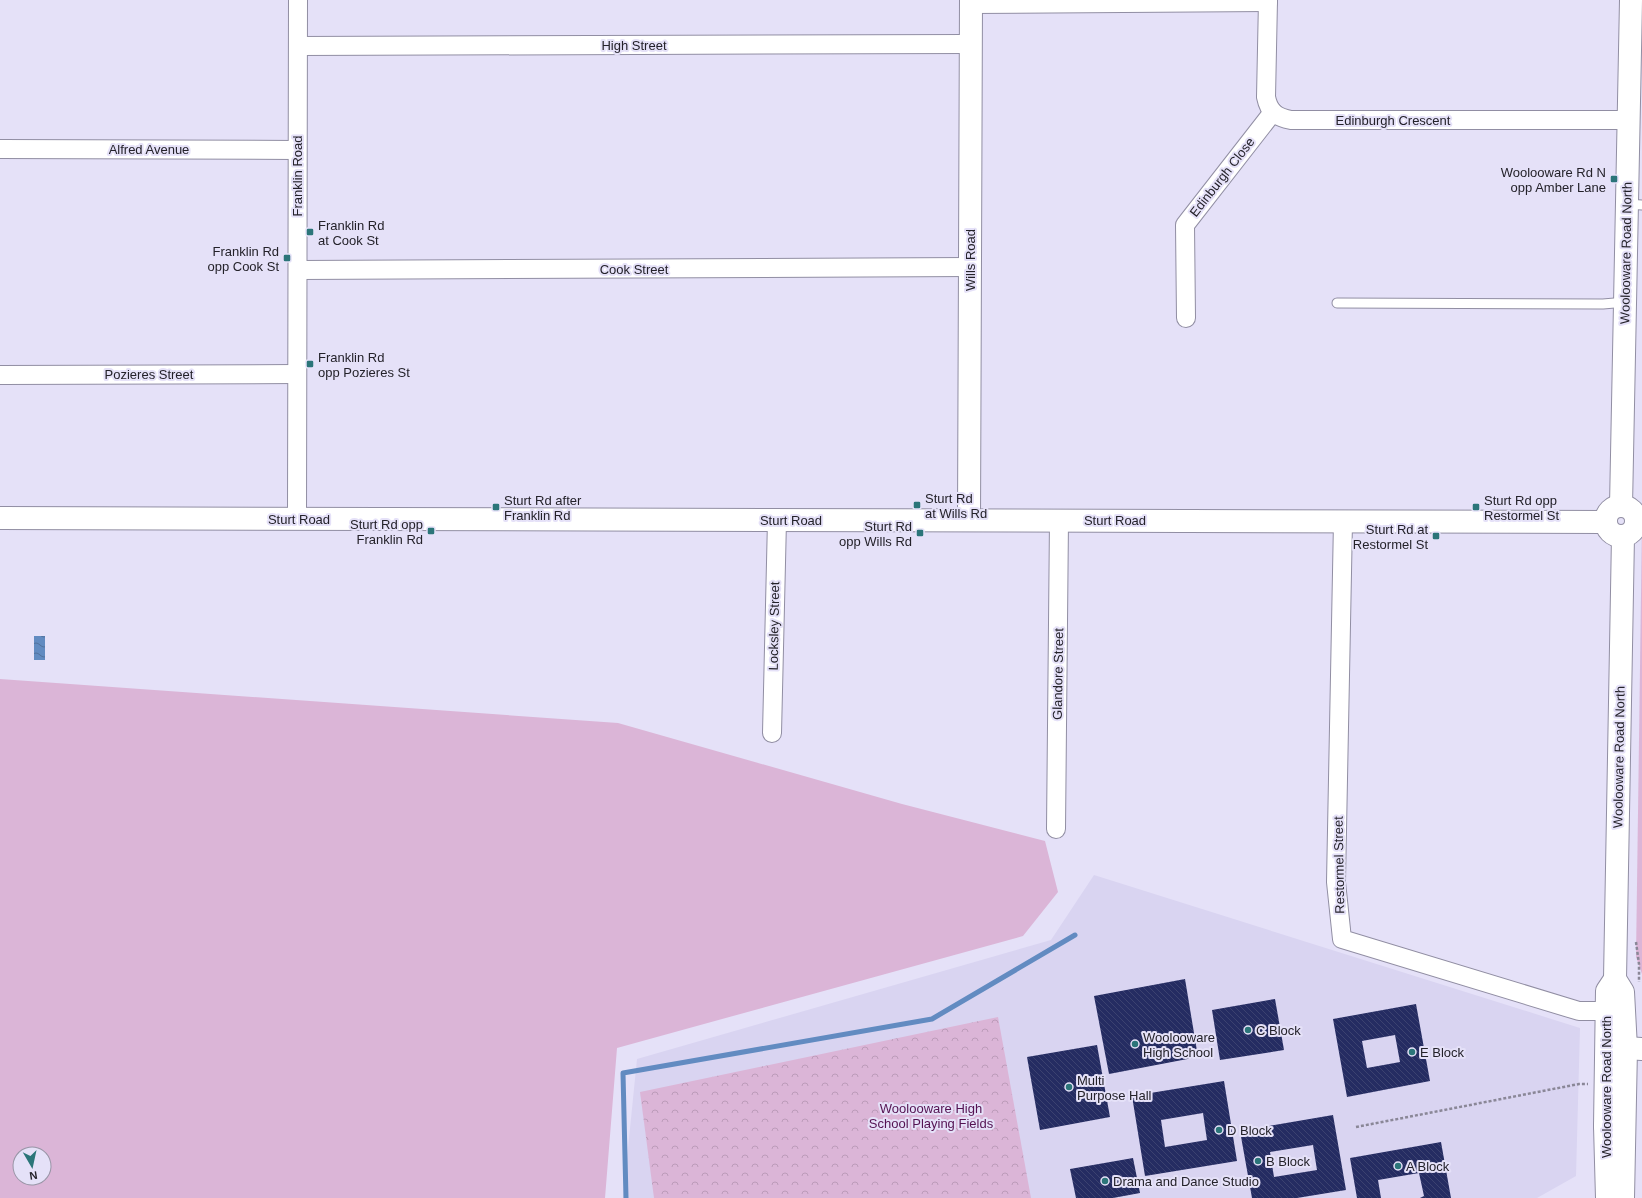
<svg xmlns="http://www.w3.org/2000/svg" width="1642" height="1198" font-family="Arial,sans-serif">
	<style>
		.built { fill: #d9d4f1 }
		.grass { fill: #dbb5d7; fill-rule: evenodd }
		.park { fill: url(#park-crowns) }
		.water { fill: url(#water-waves) }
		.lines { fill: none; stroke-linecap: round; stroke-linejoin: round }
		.stream { stroke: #628bc1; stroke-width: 5 }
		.building { fill: url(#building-back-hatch); fill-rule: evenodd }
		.service-casing { stroke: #918ea3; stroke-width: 11 }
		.minor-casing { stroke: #918ea3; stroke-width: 20 }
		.tertiary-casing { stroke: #918ea3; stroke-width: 24 }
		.secondary-casing { stroke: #918ea3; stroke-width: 24 }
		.path { stroke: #8a8797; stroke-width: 2.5; stroke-dasharray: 3 2; stroke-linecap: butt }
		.service { stroke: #fff; stroke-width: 9 }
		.minor { stroke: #fff; stroke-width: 18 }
		.tertiary { stroke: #fff; stroke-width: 22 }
		.secondary { stroke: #fff; stroke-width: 22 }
		.poi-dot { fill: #2b7579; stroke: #e5e1f8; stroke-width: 1.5 }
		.labels { text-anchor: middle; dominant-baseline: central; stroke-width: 4; stroke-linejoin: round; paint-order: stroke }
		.street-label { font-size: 13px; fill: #24222a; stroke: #e5e1f8 }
		.poi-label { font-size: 13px; fill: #24222a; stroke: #e5e1f8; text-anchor: start }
		.park-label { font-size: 13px; fill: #541252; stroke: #e5e1f8 }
	</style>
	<defs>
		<pattern id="park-crowns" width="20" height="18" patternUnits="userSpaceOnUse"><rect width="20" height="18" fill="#dbb5d7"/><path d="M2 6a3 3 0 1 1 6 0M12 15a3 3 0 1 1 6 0" fill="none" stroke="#bc9bb9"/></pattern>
		<pattern id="water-waves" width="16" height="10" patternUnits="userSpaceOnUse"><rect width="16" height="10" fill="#628bc1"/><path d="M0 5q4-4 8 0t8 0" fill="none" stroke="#51719d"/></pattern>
		<pattern id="building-back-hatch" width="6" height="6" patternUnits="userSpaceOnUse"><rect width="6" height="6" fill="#252c62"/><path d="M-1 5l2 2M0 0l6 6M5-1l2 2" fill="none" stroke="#3c4270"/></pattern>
	</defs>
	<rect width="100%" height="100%" fill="#e5e1f8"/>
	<polygon class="built" points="1094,875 1580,1028 1576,1176 1537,1198 623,1198 637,1059 1051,940"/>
	<g class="grass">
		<polygon points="1642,523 1642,974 1636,957"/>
		<path d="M0 679 618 723 902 804 1045 841 1058 892 1023 936 617 1048 605 1198H0ZM20 1154H44V1178H20Z"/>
	</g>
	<polygon class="park" points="998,1017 1031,1198 654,1198 640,1092"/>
	<rect class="water" x="34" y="636" width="11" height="24"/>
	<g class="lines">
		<polyline class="stream" points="626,1198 623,1073 932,1019 1075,935"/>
	</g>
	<g class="building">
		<polygon points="1185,979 1198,1057 1109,1074 1094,996"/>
		<polygon points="1275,999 1284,1050 1220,1060 1212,1010"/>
		<path d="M1416 1004 1430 1081 1347 1097 1333 1019ZM1395 1035 1400 1062 1367 1068 1362 1041Z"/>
		<polygon points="1097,1045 1110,1117 1040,1130 1027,1057"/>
		<path d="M1224 1081 1237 1161 1145 1176 1132 1096ZM1203 1113 1207 1140 1165 1147 1161 1120Z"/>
		<path d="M1333 1115 1346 1190 1297 1198H1252L1240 1131ZM1313 1145 1317 1170 1274 1177 1270 1152Z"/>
		<polygon points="1441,1142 1451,1198 1420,1198 1424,1196 1419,1173 1378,1180 1381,1198 1357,1198 1350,1158"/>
		<polygon points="1133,1158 1140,1193 1113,1198 1076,1198 1070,1169"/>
	</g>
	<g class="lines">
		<defs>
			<g id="service">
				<polyline points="1627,204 1642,205"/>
				<polyline points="1337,303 1603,304 1626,302"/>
			</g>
			<g id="minor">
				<path d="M1268 0 1266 97C1269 112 1276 117 1291 120H1629"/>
				<polyline points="971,4 1268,2"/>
				<polyline points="298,46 970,44"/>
				<polyline points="0,149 297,150"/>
				<polyline points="298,270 970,267"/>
				<polyline points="1186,318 1185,225 1273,112"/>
				<polyline points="0,375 297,374"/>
				<polyline points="297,519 298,0"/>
				<polyline points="1343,521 1336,882 1342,939 1579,1011 1598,1011 1619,1002"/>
				<polyline points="772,733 777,520"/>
				<polyline points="1056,829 1059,520"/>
			</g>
			<g id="tertiary">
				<circle cx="1621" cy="521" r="15"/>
				<polyline points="1621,506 1631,0"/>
				<polyline points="0,518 1606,522"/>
				<polyline points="969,520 971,0"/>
				<polyline points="1623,536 1615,979 1623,992 1626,1048 1623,1198"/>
				<polyline points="1607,1198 1605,1126 1607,991 1615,979"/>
			</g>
			<polyline id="secondary" points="1605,1126 1614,1108 1617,1069 1626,1048 1642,1049"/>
		</defs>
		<use href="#service" class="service-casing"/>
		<use href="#minor" class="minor-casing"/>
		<use href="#tertiary" class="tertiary-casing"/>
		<use href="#secondary" class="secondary-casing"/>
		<g class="path">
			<polyline points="1636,942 1639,964 1639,982"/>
			<polyline points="1356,1127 1579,1084 1588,1084"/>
		</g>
		<use href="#service" class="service"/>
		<use href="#minor" class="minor"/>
		<use href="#tertiary" class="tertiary"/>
		<use href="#secondary" class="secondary"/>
	</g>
	<g class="poi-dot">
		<rect x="1610" y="175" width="8" height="8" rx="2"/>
		<rect x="306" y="228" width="8" height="8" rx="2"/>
		<rect x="283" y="254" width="8" height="8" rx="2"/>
		<rect x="306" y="360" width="8" height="8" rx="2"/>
		<rect x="913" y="501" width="8" height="8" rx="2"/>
		<rect x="492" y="503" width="8" height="8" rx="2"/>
		<rect x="1472" y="503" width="8" height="8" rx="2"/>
		<rect x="427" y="527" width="8" height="8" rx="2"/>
		<rect x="916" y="529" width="8" height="8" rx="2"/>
		<rect x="1432" y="532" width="8" height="8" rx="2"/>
		<circle cx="1248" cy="1030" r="4"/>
		<circle cx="1135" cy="1044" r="4"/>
		<circle cx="1412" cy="1052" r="4"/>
		<circle cx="1069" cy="1087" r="4"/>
		<circle cx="1219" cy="1130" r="4"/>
		<circle cx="1258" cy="1161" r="4"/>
		<circle cx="1398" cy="1166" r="4"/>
		<circle cx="1105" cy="1181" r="4"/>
	</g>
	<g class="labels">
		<g class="street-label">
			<text x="634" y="45">High Street</text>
			<text x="1393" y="120">Edinburgh Crescent</text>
			<text x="149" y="149">Alfred Avenue</text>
			<text transform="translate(297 176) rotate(-90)">Franklin Road</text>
			<text transform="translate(1222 177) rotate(-52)">Edinburgh Close</text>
			<text transform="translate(1626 253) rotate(-89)">Woolooware Road North</text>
			<text transform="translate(970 260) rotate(-90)">Wills Road</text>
			<text x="634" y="269">Cook Street</text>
			<text x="149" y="374">Pozieres Street</text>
			<text x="299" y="519">Sturt Road</text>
			<text x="791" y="520">Sturt Road</text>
			<text x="1115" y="520">Sturt Road</text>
			<text transform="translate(774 626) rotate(-89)">Locksley Street</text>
			<text transform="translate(1058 674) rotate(-89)">Glandore Street</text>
			<text transform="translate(1619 757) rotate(-89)">Woolooware Road North</text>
			<text transform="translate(1339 865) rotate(-91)">Restormel Street</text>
			<text transform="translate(1606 1087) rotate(-90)">Woolooware Road North</text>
		</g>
		<g class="poi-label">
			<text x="1606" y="172" text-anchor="end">Woolooware Rd N<tspan x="1606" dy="15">opp Amber Lane</tspan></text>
			<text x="318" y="225">Franklin Rd<tspan x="318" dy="15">at Cook St</tspan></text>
			<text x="279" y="251" text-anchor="end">Franklin Rd<tspan x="279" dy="15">opp Cook St</tspan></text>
			<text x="318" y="357">Franklin Rd<tspan x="318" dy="15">opp Pozieres St</tspan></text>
			<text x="925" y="498">Sturt Rd<tspan x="925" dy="15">at Wills Rd</tspan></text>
			<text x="504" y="500">Sturt Rd after<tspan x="504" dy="15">Franklin Rd</tspan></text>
			<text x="1484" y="500">Sturt Rd opp<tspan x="1484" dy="15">Restormel St</tspan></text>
			<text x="423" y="524" text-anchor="end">Sturt Rd opp<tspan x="423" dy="15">Franklin Rd</tspan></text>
			<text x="912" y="526" text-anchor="end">Sturt Rd<tspan x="912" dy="15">opp Wills Rd</tspan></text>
			<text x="1428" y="529" text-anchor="end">Sturt Rd at<tspan x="1428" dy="15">Restormel St</tspan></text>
			<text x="1256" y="1030">C Block</text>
			<text x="1143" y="1037">Woolooware<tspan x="1143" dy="15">High School</tspan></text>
			<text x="1420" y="1052">E Block</text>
			<text x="1077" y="1080">Multi<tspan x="1077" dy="15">Purpose Hall</tspan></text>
			<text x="1227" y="1130">D Block</text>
			<text x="1266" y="1161">B Block</text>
			<text x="1406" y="1166">A Block</text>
			<text x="1113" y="1181">Drama and Dance Studio</text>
		</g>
		<g class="park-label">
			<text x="931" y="1108">Woolooware High<tspan x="931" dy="15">School Playing Fields</tspan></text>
		</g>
	</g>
	<g transform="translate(32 1166) rotate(171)"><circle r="19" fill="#e5e1f8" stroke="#9895a6"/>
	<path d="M0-3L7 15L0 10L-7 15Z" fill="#2b7579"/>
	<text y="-6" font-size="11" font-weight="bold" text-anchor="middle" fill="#24222a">N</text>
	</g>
</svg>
